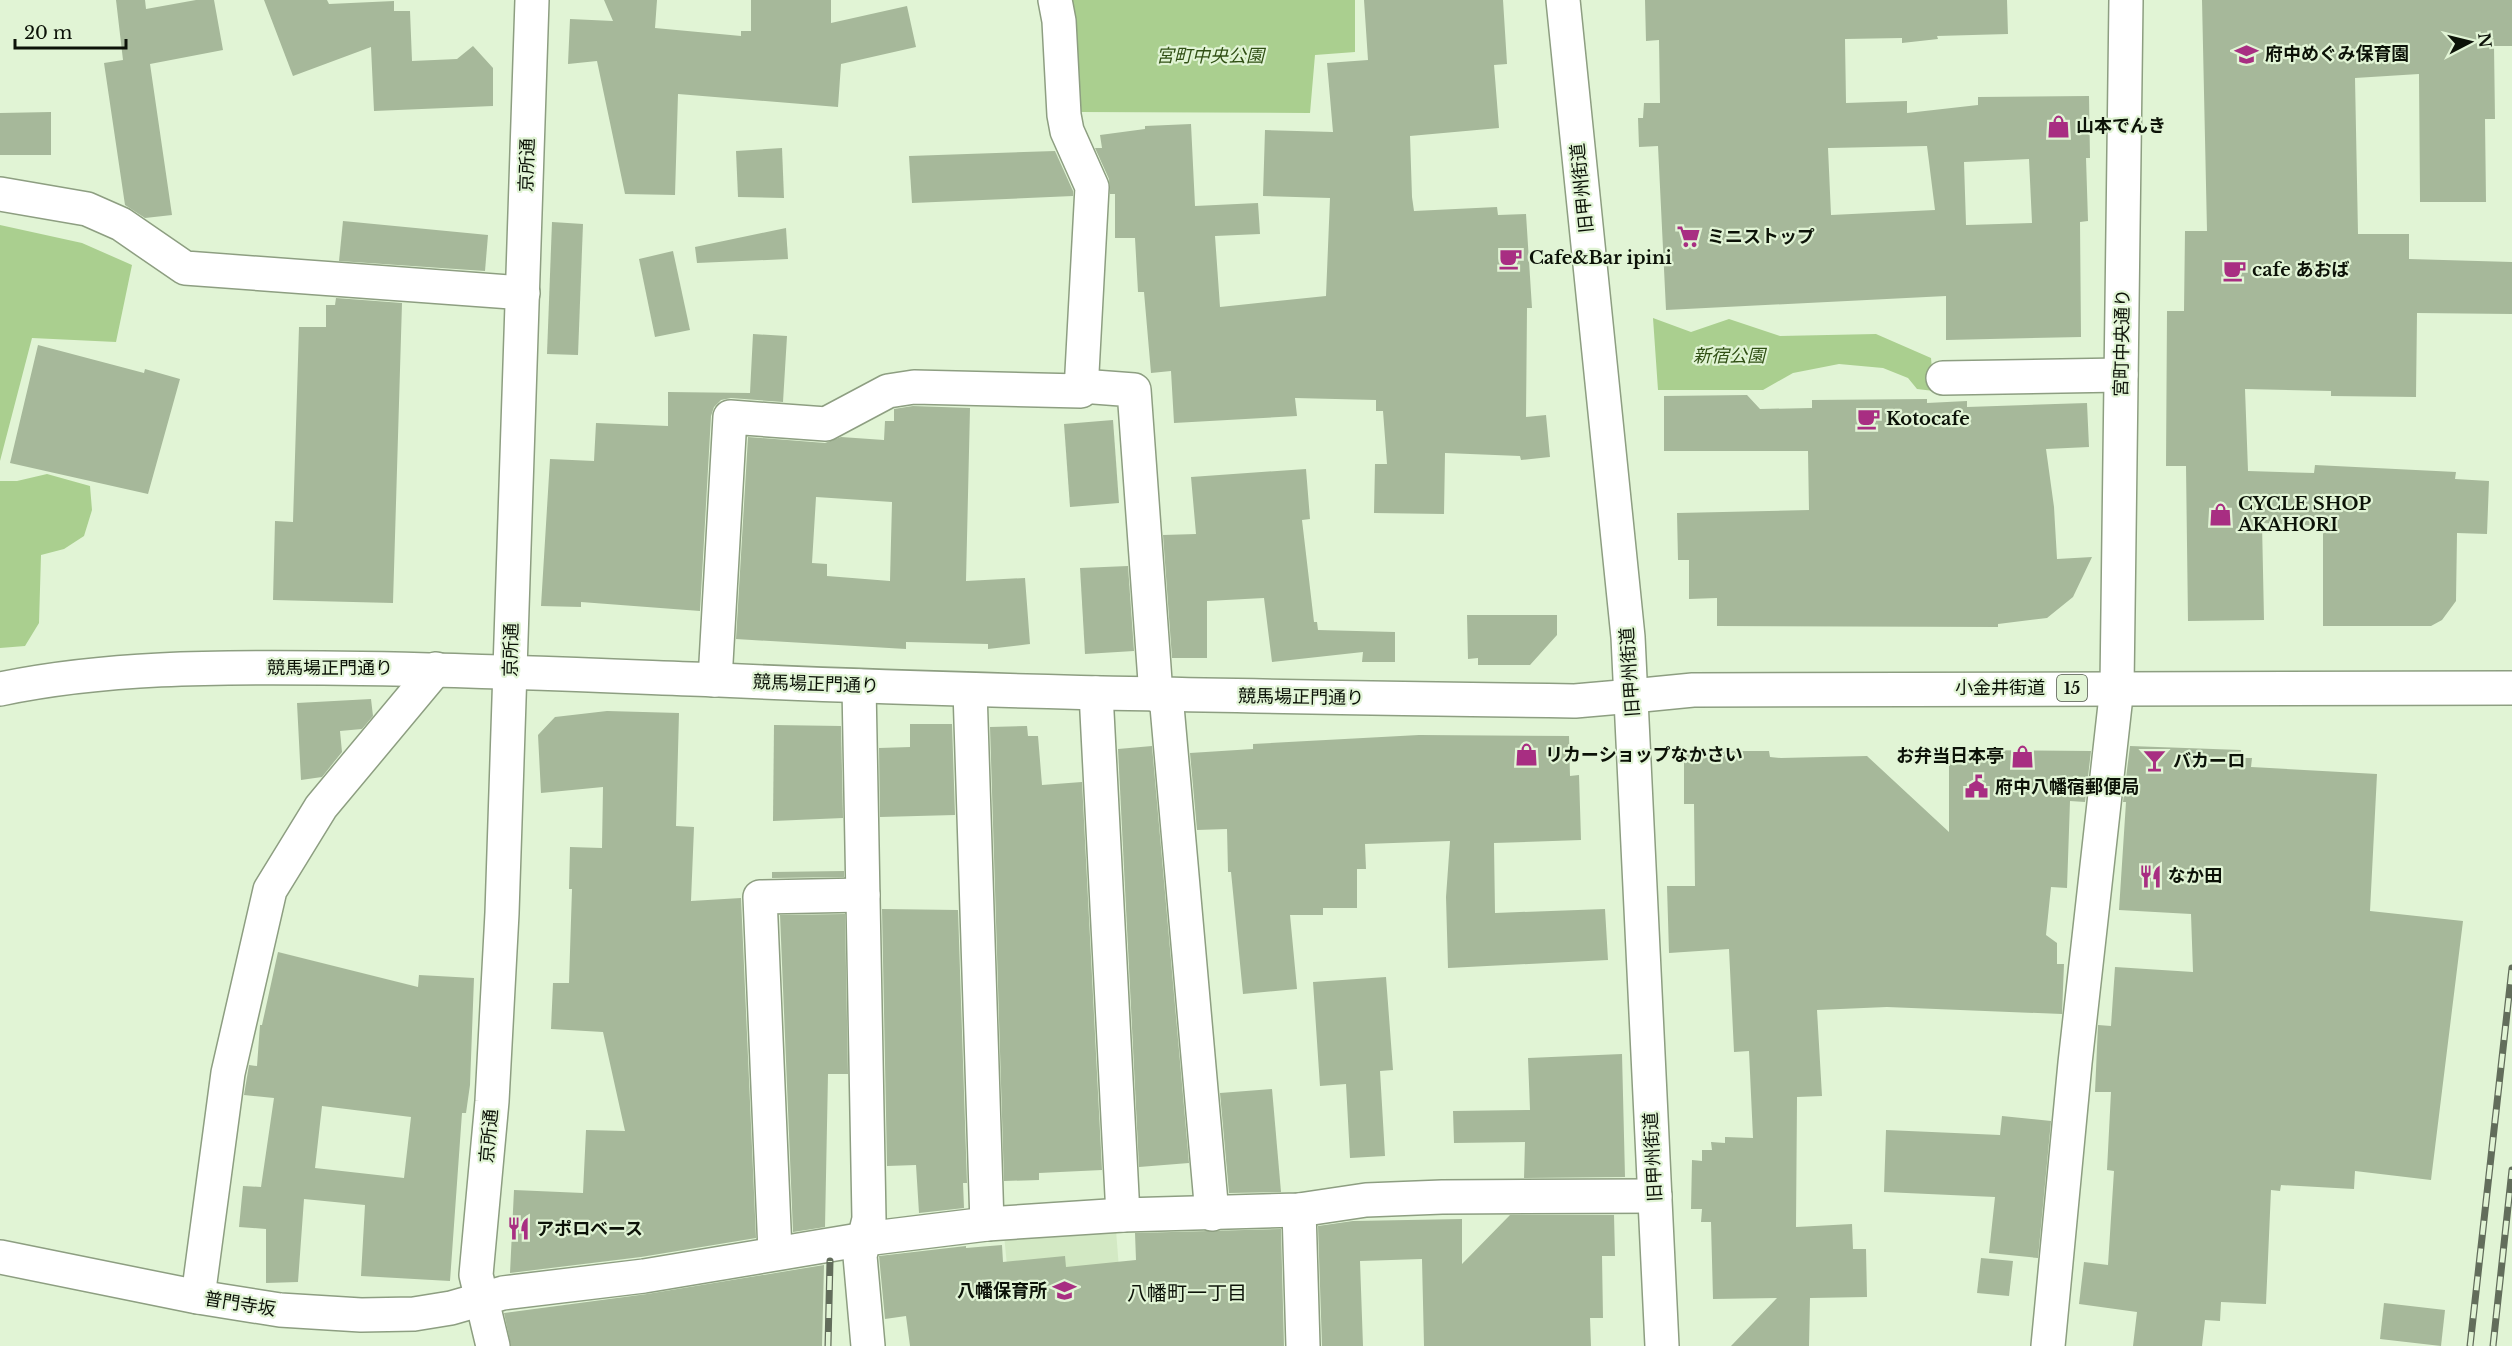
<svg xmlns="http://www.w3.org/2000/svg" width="2512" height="1346" font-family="'Libre Baskerville','Noto Sans JP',serif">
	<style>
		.built { fill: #d3e9c4 }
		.green { fill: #aacf8f }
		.building { fill: #a6b89a; fill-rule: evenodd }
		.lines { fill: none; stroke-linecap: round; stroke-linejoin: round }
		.minor-casing { stroke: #8d9e81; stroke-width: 36 }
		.major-casing { stroke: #8d9e81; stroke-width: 36 }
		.minor { stroke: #fff; stroke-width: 33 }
		.major { stroke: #fff; stroke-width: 33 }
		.rail-casing { stroke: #626d5b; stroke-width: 7 }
		.rail { stroke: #e1f4d5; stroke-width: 4.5; stroke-dasharray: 14; stroke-linecap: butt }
		.labels { text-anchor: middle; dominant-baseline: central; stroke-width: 4.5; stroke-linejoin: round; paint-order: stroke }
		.shield { fill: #e1f4d5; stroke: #4c5646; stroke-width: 1.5 }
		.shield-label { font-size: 16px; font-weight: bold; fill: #0c1208 }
		.poi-label { font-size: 18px; font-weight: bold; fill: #0c1208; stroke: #e1f4d5; text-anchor: start }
		.park-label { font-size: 18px; font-style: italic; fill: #304f14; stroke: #e1f4d5 }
		.street-label { font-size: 18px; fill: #0c1208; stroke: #e1f4d5 }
		.neighbourhood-label { font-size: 20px; fill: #0c1208; stroke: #e1f4d5 }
	</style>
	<rect width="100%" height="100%" fill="#e1f4d5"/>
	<polygon class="built" points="1116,1230 1125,1346 1015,1346 1004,1235"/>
	<g class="green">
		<polygon points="1066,0 1355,0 1355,52 1315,55 1310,113 1079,112"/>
		<polygon points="0,225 82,243 132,265 116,342 32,338 0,461"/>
		<polygon points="1653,318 1691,332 1729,319 1780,336 1876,334 1931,358 1934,391 1917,389 1908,378 1883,368 1839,364 1793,373 1763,390 1658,390"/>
		<polygon points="47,474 90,486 92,510 84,536 64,549 41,555 39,623 25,646 0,648 0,481 17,481"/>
	</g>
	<g class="building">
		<polygon points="116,0 145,0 146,9 196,0 214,0 223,50 150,64 172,215 145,218 125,205 104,63 123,60"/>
		<polygon points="264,0 327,0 329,4 394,1 394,11 410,11 412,61 457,59 473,46 493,68 493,106 374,111 371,47 293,76"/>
		<polygon points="604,0 657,0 655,28 741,36 741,31 751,31 751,0 831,0 831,23 907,6 916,47 841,64 838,107 678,94 675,195 625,194 597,61 568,64 570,19 613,21"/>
		<polygon points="1364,0 1503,0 1507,64 1494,65 1499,128 1410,136 1412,197 1414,211 1497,207 1498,215 1526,214 1532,308 1527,308 1526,417 1546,415 1550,457 1521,460 1520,456 1445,453 1444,514 1374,513 1375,464 1387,464 1383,411 1376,411 1376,400 1295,398 1297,416 1174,423 1171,371 1151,373 1144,292 1138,292 1135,238 1115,238 1115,194 1110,194 1109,179 1095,148 1102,148 1100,135 1145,129 1145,126 1191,124 1195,206 1258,203 1260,234 1215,236 1220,307 1326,296 1330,198 1263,196 1265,130 1333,132 1327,63 1368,60"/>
		<path d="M1645 0H2007L2008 34 1937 36 1938 39 1902 43V38L1845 39 1846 103 1907 101V113L1978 105V97L2089 96 2090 158H2086L2088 221 2080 222 2081 337 1946 340V296L1666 310 1658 146 1639 147 1638 118H1643L1644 103H1660L1659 40 1646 41ZM1927 146 1935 210 1831 215 1828 148ZM2029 159 2032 223 1966 225 1964 162Z"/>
		<polygon points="2202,0 2512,0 2512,46 2494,46 2495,119 2485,119 2486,202 2420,202 2419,74 2355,78 2358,234 2409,234 2409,259 2512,262 2512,314 2417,313 2416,397 2331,396 2331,391 2245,389 2248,471 2314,473 2315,465 2456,472 2455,479 2489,481 2487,534 2457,533 2456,601 2442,620 2431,626 2323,626 2323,526 2262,523 2264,620 2188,621 2186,466 2166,466 2167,311 2184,311 2185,231 2207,231"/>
		<polygon points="51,112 51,155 0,155 0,113"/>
		<polygon points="782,148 784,198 738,197 736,151"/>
		<polygon points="1055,151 1073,191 1073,196 912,203 909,156"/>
		<polygon points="343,221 488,235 485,271 339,261"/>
		<polygon points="552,222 583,224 578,355 547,354"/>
		<polygon points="786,228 788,259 697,263 695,247"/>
		<polygon points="673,251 690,330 655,337 639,259"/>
		<polygon points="336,298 402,303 393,603 273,600 275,521 293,522 299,327 326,327 326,305 335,305"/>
		<polygon points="753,334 787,336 783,402 731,398 721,400 714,407 711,416 700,611 581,602 581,607 541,606 550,459 594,461 596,423 668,426 668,392 750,393"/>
		<polygon points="38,345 144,373 145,369 180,379 148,494 10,463"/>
		<polygon points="1747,395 1760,409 1812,408 1812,400 1927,399 1927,403 1967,401 1967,407 2087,403 2089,447 2046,449 2054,507 2057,559 2092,557 2073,597 2047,618 1998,624 1998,627 1717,626 1717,598 1689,599 1689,560 1678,560 1677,513 1809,510 1808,451 1664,451 1664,396"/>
		<path d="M913 406 970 408 966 581 1025 578 1030 644 988 649V644L906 642V649L736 639 748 437 825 443 841 437 884 440 885 421H894V409ZM816 497 892 502 890 581 827 576V564L812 563Z"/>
		<polygon points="1113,420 1119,503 1070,507 1064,424"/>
		<polygon points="1306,469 1310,519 1302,520 1314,622 1317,622 1318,630 1395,632 1395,662 1362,662 1363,652 1272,662 1264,598 1207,601 1207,658 1172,658 1163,535 1196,534 1191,477"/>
		<polygon points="1128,566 1134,651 1085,654 1080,568"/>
		<polygon points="1467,615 1557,615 1557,635 1530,665 1478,665 1478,658 1468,659"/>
		<polygon points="371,699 373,716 362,729 340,731 342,752 322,777 301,780 297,703"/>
		<polygon points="607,711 679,713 676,826 694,827 691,901 741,898 756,1238 641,1257 510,1273 514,1190 583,1193 586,1130 625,1131 603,1032 551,1029 553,983 569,983 572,889 569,889 570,847 602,848 603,787 541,793 538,735 555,717"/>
		<polygon points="910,724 952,724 955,815 880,817 879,748 910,747"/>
		<polygon points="774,725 841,726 843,818 773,821"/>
		<polygon points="1027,726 1028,736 1038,736 1042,785 1082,782 1102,1170 1039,1173 1039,1180 1004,1181 990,727"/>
		<polygon points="1419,735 1569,736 1570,776 1579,775 1581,840 1494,843 1495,913 1605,909 1608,960 1448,968 1446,897 1450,841 1365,844 1366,869 1357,869 1357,908 1323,908 1323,915 1290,915 1297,989 1243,994 1231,872 1228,872 1227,829 1197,830 1190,753 1253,749 1253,744"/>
		<polygon points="1152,746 1189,1163 1139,1167 1118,749"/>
		<polygon points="2130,746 2241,750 2241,758 2252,758 2251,767 2377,774 2370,911 2463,921 2431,1180 2355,1171 2354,1189 2281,1185 2280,1191 2271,1190 2266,1304 2221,1302 2220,1321 2205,1320 2202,1346 2133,1346 2137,1312 2079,1304 2084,1262 2108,1265 2114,1171 2107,1170 2111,1092 2095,1092 2098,1025 2111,1026 2115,967 2193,972 2191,914 2119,910 2126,802 2123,802"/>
		<polygon points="1949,750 2091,751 2085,802 2070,801 2067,888 2051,887 2046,935 2057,943 2057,964 2064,964 2062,1014 1887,1007 1817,1010 1822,1096 1797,1097 1796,1227 1852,1224 1853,1249 1866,1249 1867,1297 1810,1298 1809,1346 1731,1346 1777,1298 1713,1299 1711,1222 1701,1222 1702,1209 1691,1209 1692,1160 1702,1161 1702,1150 1712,1150 1711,1142 1725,1143 1725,1137 1753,1138 1749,1051 1734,1052 1729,949 1669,953 1667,886 1695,886 1694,804 1684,804 1684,751 1769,751 1770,757 1781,758 1867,756 1949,832"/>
		<polygon points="844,871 844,877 772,878 772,872"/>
		<polygon points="882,909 958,910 967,1183 963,1183 964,1208 919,1213 916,1165 887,1166"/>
		<polygon points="845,914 848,1074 828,1074 825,1227 793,1232 780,915"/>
		<path d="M278 952 418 987 419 975 474 978 470 1085 466 1113H462L450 1281 361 1276 365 1205 304 1199 298 1282 266 1283V1229L239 1227 243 1186 261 1187 274 1098 244 1095 249 1065 257 1066 260 1025H262ZM322 1106 411 1117 404 1178 315 1168Z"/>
		<polygon points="1386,977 1393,1070 1380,1071 1385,1156 1350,1158 1346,1084 1320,1086 1313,982"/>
		<polygon points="1622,1054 1625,1177 1524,1178 1525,1142 1454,1143 1453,1111 1530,1110 1528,1058"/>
		<polygon points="1272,1089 1281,1192 1229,1193 1220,1093"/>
		<polygon points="2002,1116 2051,1121 2038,1258 1989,1253 1995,1197 1884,1192 1886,1130 2000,1135"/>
		<polygon points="1510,1215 1614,1215 1615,1256 1602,1256 1603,1318 1590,1318 1591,1346 1424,1346 1422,1259 1360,1261 1363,1346 1322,1346 1318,1226 1353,1221 1462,1219 1462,1264"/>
		<polygon points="1281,1229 1284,1346 910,1346 906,1316 885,1319 879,1256 966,1246 966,1248 1002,1245 1003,1262 1065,1256 1066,1267 1136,1260 1135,1233"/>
		<polygon points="1981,1258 2013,1261 2009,1296 1977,1293"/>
		<polygon points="824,1265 822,1346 511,1346 504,1313 647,1294"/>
		<polygon points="2384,1303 2445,1310 2441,1346 2380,1339"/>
	</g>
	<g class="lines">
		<defs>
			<g id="minor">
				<polyline points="0,194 87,209 121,224 185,268 523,293"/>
				<polyline points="1943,378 2121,375"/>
				<polyline points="1081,386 1134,390 1156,695"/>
				<polyline points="715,680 730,417 826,424 888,391 914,387 1081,391 1092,187 1067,131 1064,115 1059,21 1055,0"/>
				<polyline points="859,686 869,1219 860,1256 868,1346"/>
				<path d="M0 689C106 667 215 667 323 668 456 669 587 675 719 680 1004 693 1290 697 1575 701L1632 696"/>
				<polyline points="970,690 987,1224"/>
				<polyline points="1096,693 1123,1215"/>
				<polyline points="1166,695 1212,1214"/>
				<polyline points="1299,1210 1303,1346"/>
				<polyline points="775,1252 760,897 863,895"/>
				<polyline points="0,1257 198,1297 280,1310 361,1315 414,1314 451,1308 503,1293 644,1276 865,1239 987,1224 1123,1215 1299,1210 1366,1200 1442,1197 1655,1196"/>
				<polyline points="198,1297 228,1073 270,890 321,807 436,669"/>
				<polyline points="493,1346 476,1275 492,1101 502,913 532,0"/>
				<polyline points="2048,1346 2075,1063 2117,687 2126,0"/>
			</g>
			<g id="major">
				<polyline points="1563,0 1628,637 1662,1346"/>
				<polyline points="1632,696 1693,690 2512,688"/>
			</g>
		</defs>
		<use href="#minor" class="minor-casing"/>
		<use href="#major" class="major-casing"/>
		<use href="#minor" class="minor"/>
		<use href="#major" class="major"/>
		<defs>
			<g id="rail">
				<polyline points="828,1346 830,1261"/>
				<polyline points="2470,1346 2512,968"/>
				<polyline points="2493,1346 2512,1170"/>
			</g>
		</defs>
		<use href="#rail" class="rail-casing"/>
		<use href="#rail" class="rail"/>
	</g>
	<defs>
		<symbol id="school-bare" viewBox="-9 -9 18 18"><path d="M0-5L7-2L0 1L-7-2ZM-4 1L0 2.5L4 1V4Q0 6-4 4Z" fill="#a82e82" stroke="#e1f4d5" stroke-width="2.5" paint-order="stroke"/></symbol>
		<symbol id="shop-bare" viewBox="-9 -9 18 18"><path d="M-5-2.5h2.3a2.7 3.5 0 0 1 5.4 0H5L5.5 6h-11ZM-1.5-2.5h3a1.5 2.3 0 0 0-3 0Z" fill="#a82e82" stroke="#e1f4d5" stroke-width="2.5" paint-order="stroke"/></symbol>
		<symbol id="supermarket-bare" viewBox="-9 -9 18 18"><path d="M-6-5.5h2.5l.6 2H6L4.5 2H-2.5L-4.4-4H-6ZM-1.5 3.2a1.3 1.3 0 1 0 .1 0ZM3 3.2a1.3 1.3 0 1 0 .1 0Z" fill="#a82e82" stroke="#e1f4d5" stroke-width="2.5" paint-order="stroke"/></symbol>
		<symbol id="cafe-bare" viewBox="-9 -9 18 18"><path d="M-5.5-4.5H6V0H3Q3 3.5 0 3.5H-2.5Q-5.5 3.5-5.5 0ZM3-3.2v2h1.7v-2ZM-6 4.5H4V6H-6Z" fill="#a82e82" stroke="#e1f4d5" stroke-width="2.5" paint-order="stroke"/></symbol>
		<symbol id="bar-bare" viewBox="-9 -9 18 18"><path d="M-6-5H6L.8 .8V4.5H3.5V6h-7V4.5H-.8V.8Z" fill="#a82e82" stroke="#e1f4d5" stroke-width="2.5" paint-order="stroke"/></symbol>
		<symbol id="civic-bare" viewBox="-9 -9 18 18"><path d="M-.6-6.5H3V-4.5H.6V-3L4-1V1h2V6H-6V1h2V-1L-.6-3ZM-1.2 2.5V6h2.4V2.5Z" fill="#a82e82" stroke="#e1f4d5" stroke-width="2.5" paint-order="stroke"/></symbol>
		<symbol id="restaurant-bare" viewBox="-9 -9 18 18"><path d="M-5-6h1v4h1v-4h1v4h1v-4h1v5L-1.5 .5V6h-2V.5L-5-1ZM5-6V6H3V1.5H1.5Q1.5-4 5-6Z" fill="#a82e82" stroke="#e1f4d5" stroke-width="2.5" paint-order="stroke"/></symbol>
	</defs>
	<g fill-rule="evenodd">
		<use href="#school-bare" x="2230" y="38" width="33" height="33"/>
		<use href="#shop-bare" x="2042" y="110" width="33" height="33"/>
		<use href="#supermarket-bare" x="1672" y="220" width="33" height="33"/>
		<use href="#cafe-bare" x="1494" y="242" width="33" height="33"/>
		<use href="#cafe-bare" x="2218" y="254" width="33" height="33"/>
		<use href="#cafe-bare" x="1852" y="402" width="33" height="33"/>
		<use href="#shop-bare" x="2204" y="498" width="33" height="33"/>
		<use href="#shop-bare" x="1510" y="738" width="33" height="33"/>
		<use href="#shop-bare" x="2006" y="740" width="33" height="33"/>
		<use href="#bar-bare" x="2138" y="744" width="33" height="33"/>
		<use href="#civic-bare" x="1960" y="770" width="33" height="33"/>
		<use href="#restaurant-bare" x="2134" y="860" width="33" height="33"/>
		<use href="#restaurant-bare" x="502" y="1212" width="33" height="33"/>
		<use href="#school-bare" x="1048" y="1274" width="33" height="33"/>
	</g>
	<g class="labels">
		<rect class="shield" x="2057" y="675" width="30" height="26" rx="4.5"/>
		<g class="shield-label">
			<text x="2072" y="688">15</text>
		</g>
		<g class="poi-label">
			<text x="2265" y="54">府中めぐみ保育園</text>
			<text x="2076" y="126">山本でんき</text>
			<text x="1707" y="237">ミニストップ</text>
			<text x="1529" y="258">Cafe&amp;Bar ipini</text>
			<text x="2252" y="270">cafe あおば</text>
			<text x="1886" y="419">Kotocafe</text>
			<text x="2238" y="504">CYCLE SHOP<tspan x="2238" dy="21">AKAHORI</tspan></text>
			<text x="1545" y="755">リカーショップなかさい</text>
			<text x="2004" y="756" text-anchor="end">お弁当日本亭</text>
			<text x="2173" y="761">バカーロ</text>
			<text x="1995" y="787">府中八幡宿郵便局</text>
			<text x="2168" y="876">なか田</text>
			<text x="536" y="1229">アポロベース</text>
			<text x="1047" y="1291" text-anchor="end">八幡保育所</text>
		</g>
		<g class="park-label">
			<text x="1210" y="56">宮町中央公園</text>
			<text x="1729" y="356">新宿公園</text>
		</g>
		<g class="street-label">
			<text transform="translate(527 165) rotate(-88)">京所通</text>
			<text transform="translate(1582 188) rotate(-96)">旧甲州街道</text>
			<text transform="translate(2122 343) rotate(-89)">宮町中央通り</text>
			<text transform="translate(511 650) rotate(-89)">京所通</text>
			<text x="330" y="668">競馬場正門通り</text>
			<text transform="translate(1630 672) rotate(-94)">旧甲州街道</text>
			<text transform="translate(816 684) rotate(2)">競馬場正門通り</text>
			<text x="2000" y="688">小金井街道</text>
			<text transform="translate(1301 697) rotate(1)">競馬場正門通り</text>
			<text transform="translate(489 1136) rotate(-85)">京所通</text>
			<text transform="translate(1653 1157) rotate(-93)">旧甲州街道</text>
			<text transform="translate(240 1304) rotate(9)">普門寺坂</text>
		</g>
		<g class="neighbourhood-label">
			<text x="1187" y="1293">八幡町一丁目</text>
		</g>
	</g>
	<g transform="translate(2470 42) rotate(83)" stroke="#e1f4d5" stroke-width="4.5" paint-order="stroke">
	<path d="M0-4.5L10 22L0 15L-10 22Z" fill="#0c1208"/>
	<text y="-9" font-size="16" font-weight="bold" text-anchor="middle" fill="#0c1208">N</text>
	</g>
	<path d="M15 39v9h111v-9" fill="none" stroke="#0c1208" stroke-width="3"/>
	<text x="24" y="39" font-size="18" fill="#0c1208" stroke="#e1f4d5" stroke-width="4.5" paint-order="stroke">20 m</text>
</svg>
